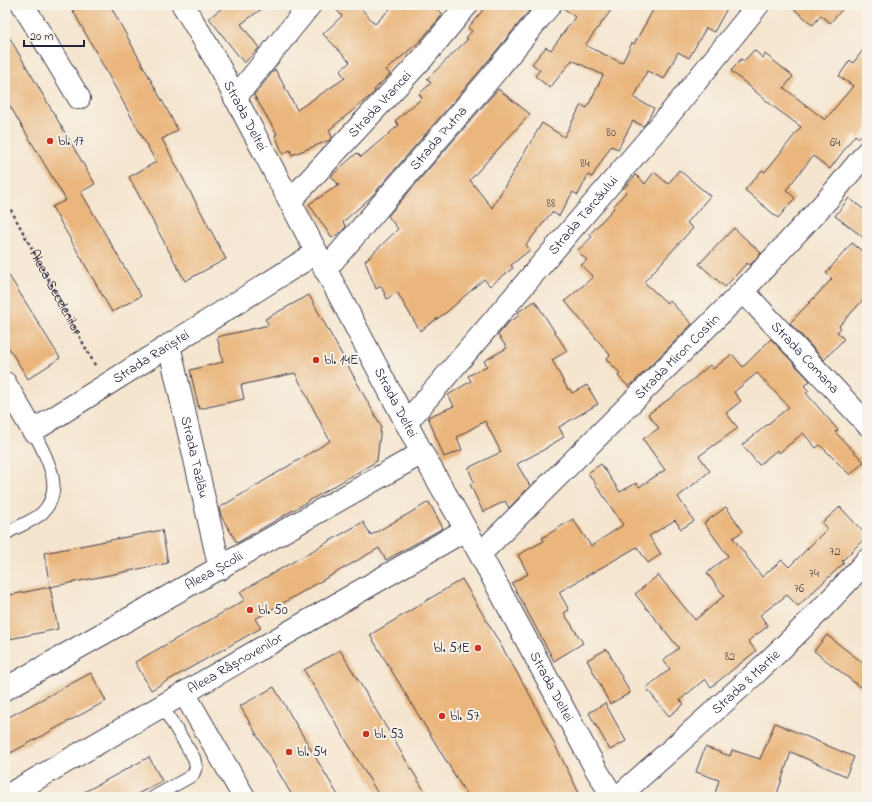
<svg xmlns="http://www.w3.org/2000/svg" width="872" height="802" font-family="'Indie Flower',sans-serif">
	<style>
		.building { fill: #eab67d }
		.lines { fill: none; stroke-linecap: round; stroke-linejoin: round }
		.lane-casing { stroke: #423f51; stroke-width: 14 }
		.street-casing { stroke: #423f51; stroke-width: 24 }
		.path { stroke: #423f51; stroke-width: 2.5; stroke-dasharray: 3 3; stroke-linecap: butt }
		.lane { stroke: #fff; stroke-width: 12 }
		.street { stroke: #fff; stroke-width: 22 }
		.poi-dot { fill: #c8321e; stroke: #f7f3e8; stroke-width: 1.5 }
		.labels { text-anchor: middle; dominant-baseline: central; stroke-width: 4; stroke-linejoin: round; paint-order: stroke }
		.number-label { font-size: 12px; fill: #54474c }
		.street-label { font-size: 14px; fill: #22223b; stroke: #f7f3e8 }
		.poi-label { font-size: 14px; fill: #22223b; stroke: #f7f3e8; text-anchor: start }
	</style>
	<rect width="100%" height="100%" fill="#f7f3e8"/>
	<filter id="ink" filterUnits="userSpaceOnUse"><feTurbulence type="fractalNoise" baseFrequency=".025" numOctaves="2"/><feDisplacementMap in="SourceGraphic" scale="8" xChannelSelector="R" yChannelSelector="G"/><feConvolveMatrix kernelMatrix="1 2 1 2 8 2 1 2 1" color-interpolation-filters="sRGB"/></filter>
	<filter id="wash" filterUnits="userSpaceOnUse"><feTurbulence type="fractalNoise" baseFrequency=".012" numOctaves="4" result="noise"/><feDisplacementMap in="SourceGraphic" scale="16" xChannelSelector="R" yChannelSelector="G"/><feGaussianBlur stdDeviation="0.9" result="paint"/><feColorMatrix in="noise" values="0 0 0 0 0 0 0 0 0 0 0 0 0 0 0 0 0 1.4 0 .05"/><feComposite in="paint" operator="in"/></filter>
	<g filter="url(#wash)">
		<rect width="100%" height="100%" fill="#f5e5cf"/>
		<g id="blocks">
			<g class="building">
				<polygon points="70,5 110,5 178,130 162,139 226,259 185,281 129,177 156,162"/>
				<polygon points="226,5 267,5 241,24 259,48 244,63 209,18"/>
				<polygon points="332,5 358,5 375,24 394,5 432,5 443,14 420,41 386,70 390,74 374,90 375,92 329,130 332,137 330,140 292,155 290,150 283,154 275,135 277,134 254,95 275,69 297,110 345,78 340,71 350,62 323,34 342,16"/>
				<polygon points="487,5 534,5 477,74 372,196 343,222 346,227 341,232 332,238 309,204 339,185 331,176 357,153 361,157 399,125 395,121 422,98 419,94 431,83 427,79 468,39 466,38 472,31 468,28"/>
				<polygon points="562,5 615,5 585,45 622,63 632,43 634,44 656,5 729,5 714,32 706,28 689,58 678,52 664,79 647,71 634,98 654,108 646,123 643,126 633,121 618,149 611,146 592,177 588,175 578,195 573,192 559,216 552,212 526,245 530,250 511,265 513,268 490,286 484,279 448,311 420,331 397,292 387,299 381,286 376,289 365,261 398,229 388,216 498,89 530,114 470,180 492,208 542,123 564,137 581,105 587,108 603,75 572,60 550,88 535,76 540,70 532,64 546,47 551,50 575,17 562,7"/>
				<polygon points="789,5 846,5 830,23 821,15 813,25"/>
				<polygon points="5,30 95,184 81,192 141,296 112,312 52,207 66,200 5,98"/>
				<polygon points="867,45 867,128 859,138 855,135 830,169 813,156 786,190 795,198 778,218 745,190 762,170 765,172 801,127 774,107 731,71 741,59 744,61 754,50 763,58 765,54 793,76 784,88 825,120 853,86 839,76 850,60 853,63"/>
				<polygon points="679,170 710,196 687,223 693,228 644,282 667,303 669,300 692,324 629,387 618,376 620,373 606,359 610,355 565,301 593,277 581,265 587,260 577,251 592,237 590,234 614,208 613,207 626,192 623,189 636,175 645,184 654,172 668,184"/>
				<polygon points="849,198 867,212 867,240 835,216"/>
				<polygon points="734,228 761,253 750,265 747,263 725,287 699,264"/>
				<polygon points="852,243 867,255 867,296 839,326 841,328 837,332 844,339 824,360 790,323 832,279 826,273"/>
				<polygon points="5,269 60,358 28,379 5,342"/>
				<polygon points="309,295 381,426 377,461 237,543 221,516 219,508 330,441 295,373 241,385 244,399 199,409 190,370 223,362 217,337 269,325 265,319"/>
				<polygon points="535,301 567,351 552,360 568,390 570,389 572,393 587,385 598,404 559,427 564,437 547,447 547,448 517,464 530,486 509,508 505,501 483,512 470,484 474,482 468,468 501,452 485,421 457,437 462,450 444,457 428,417 454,406 448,395 471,381 468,376 487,366 484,361 507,348 498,335 509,322 520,315 518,312"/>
				<polygon points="771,339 810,381 804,386 809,391 806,393 838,430 835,432 864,462 850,475 820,445 816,448 803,433 779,453 777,450 759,465 742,445 789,407 757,373 734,392 741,401 726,413 738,428 699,456 710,471 678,497 694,521 681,529 675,520 649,536 661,554 648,563 637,547 559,592 569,610 564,613 583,643 554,661 512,583 528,574 518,555 544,541 542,538 573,519 591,546 623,525 588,473 601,464 620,492 636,483 639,487 665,470 643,439 659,428 648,414 672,397 710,365 713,369 732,354 743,367"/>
				<polygon points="429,502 443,528 386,560 379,548 255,619 261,628 151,690 135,662 245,600 240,592 363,522 371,535"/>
				<polygon points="726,507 743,531 733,538 762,577 782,560 789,567 827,529 822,523 840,507 867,536 842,561 844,563 798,606 787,595 760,615 768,626 748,641 756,651 711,687 705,679 680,700 684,704 669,716 646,688 670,669 663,660 679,648 635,594 658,575 695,620 724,596 707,573 728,556 704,523"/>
				<polygon points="162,530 168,563 50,587 44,553"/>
				<polygon points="462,579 530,695 581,797 468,797 370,635"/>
				<polygon points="50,587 58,629 5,640 5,596"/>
				<polygon points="827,635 867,666 867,678 860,687 814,651"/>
				<polygon points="607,649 630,693 610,704 587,660"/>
				<polygon points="340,650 428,797 380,797 304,670"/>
				<polygon points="91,673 106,701 5,756 5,719"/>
				<polygon points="274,687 339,797 293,797 240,706"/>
				<polygon points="605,703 626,741 610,750 589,713"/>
				<polygon points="775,723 854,757 846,776 791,752 776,797 714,797 719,780 696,772 705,747 730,756 732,750 760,759"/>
				<polygon points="149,757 162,781 132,797 75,797"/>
			</g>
		</g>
	</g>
	<g filter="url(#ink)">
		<use href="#blocks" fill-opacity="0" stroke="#423f51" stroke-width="1"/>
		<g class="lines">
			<defs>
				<g id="lane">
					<path d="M5 534C16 527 31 522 41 514 67 490 46 456 33 431"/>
					<polyline points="154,797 193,775 196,767 194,758 162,706"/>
				</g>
				<g id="street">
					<polyline points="23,5 79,98"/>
					<path id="s2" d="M183 5 213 55 422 453 480 554 597 771 613 797"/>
					<polyline points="235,98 310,5"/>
					<path id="s3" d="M290 201 423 58 467 5"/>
					<path id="s4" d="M325 270 487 82 550 5"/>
					<path id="s5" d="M743 291 867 424"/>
					<path id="s6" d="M169 345 220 569"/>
					<path id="s7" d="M5 383 33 431 316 253"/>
					<path id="s8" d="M406 423 664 121 758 5"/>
					<path id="s9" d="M480 554 743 291 828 199 867 152"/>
					<path id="s10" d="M5 689 422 453"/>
					<polyline points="184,693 244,797"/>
					<path id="s11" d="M5 797 465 530"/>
					<path id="s12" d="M618 797C703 721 791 646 867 560"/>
				</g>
			</defs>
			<use href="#lane" class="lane-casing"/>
			<use href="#street" class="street-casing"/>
			<path class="path" id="s1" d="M5 199 96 367"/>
			<use href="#lane" class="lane"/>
			<use href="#street" class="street"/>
		</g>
	</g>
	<g class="poi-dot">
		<circle cx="50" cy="141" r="4"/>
		<circle cx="316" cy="360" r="4"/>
		<circle cx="250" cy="610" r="4"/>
		<circle cx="478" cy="648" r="4"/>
		<circle cx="442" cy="716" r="4"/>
		<circle cx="366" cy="734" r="4"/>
		<circle cx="289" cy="752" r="4"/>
	</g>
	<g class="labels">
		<g class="number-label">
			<text x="611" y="133">80</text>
			<text x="835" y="143">64</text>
			<text x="585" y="164">84</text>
			<text x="551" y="204">88</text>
			<text x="835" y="552">72</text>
			<text x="814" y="574">74</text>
			<text x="799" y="589">76</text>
			<text x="730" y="657">82</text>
		</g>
		<g class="street-label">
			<text stroke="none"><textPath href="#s3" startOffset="132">Strada Vrancei</textPath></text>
			<text stroke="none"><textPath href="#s2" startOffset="127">Strada Deltei</textPath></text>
			<text stroke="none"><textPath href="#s4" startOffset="174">Strada Putna</textPath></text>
			<text stroke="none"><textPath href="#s8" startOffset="273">Strada Tarcăului</textPath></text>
			<text stroke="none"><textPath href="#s1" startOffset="106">Aleea Secelenilor</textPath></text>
			<text stroke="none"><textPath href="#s7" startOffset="195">Strada Rariștei</textPath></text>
			<text stroke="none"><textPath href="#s9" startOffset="279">Strada Miron Costin</textPath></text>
			<text stroke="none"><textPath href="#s5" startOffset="91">Strada Comana</textPath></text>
			<text stroke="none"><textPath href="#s2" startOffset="451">Strada Deltei</textPath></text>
			<text stroke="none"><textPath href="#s6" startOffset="115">Strada Tazlău</textPath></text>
			<text stroke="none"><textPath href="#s10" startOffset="240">Aleea Școlii</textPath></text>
			<text stroke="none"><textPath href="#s11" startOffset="266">Aleea Râșnovenilor</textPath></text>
			<text stroke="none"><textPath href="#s12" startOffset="172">Strada 8 Martie</textPath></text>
			<text stroke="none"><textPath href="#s2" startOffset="775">Strada Deltei</textPath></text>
		</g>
		<g class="poi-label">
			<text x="58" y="141">bl. 17</text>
			<text x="324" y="360">bl. 14E</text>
			<text x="258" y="610">bl. 50</text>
			<text x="470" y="648" text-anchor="end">bl. 51E</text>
			<text x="450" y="716">bl. 57</text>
			<text x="374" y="734">bl. 53</text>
			<text x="297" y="752">bl. 54</text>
		</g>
	</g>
	<rect width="872" height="802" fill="none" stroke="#f7f3e8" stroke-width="20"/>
	<path d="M24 40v6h60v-6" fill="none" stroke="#22223b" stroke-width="2"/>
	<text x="30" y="40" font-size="12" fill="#22223b" stroke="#f7f3e8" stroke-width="3" paint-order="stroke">20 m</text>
</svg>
